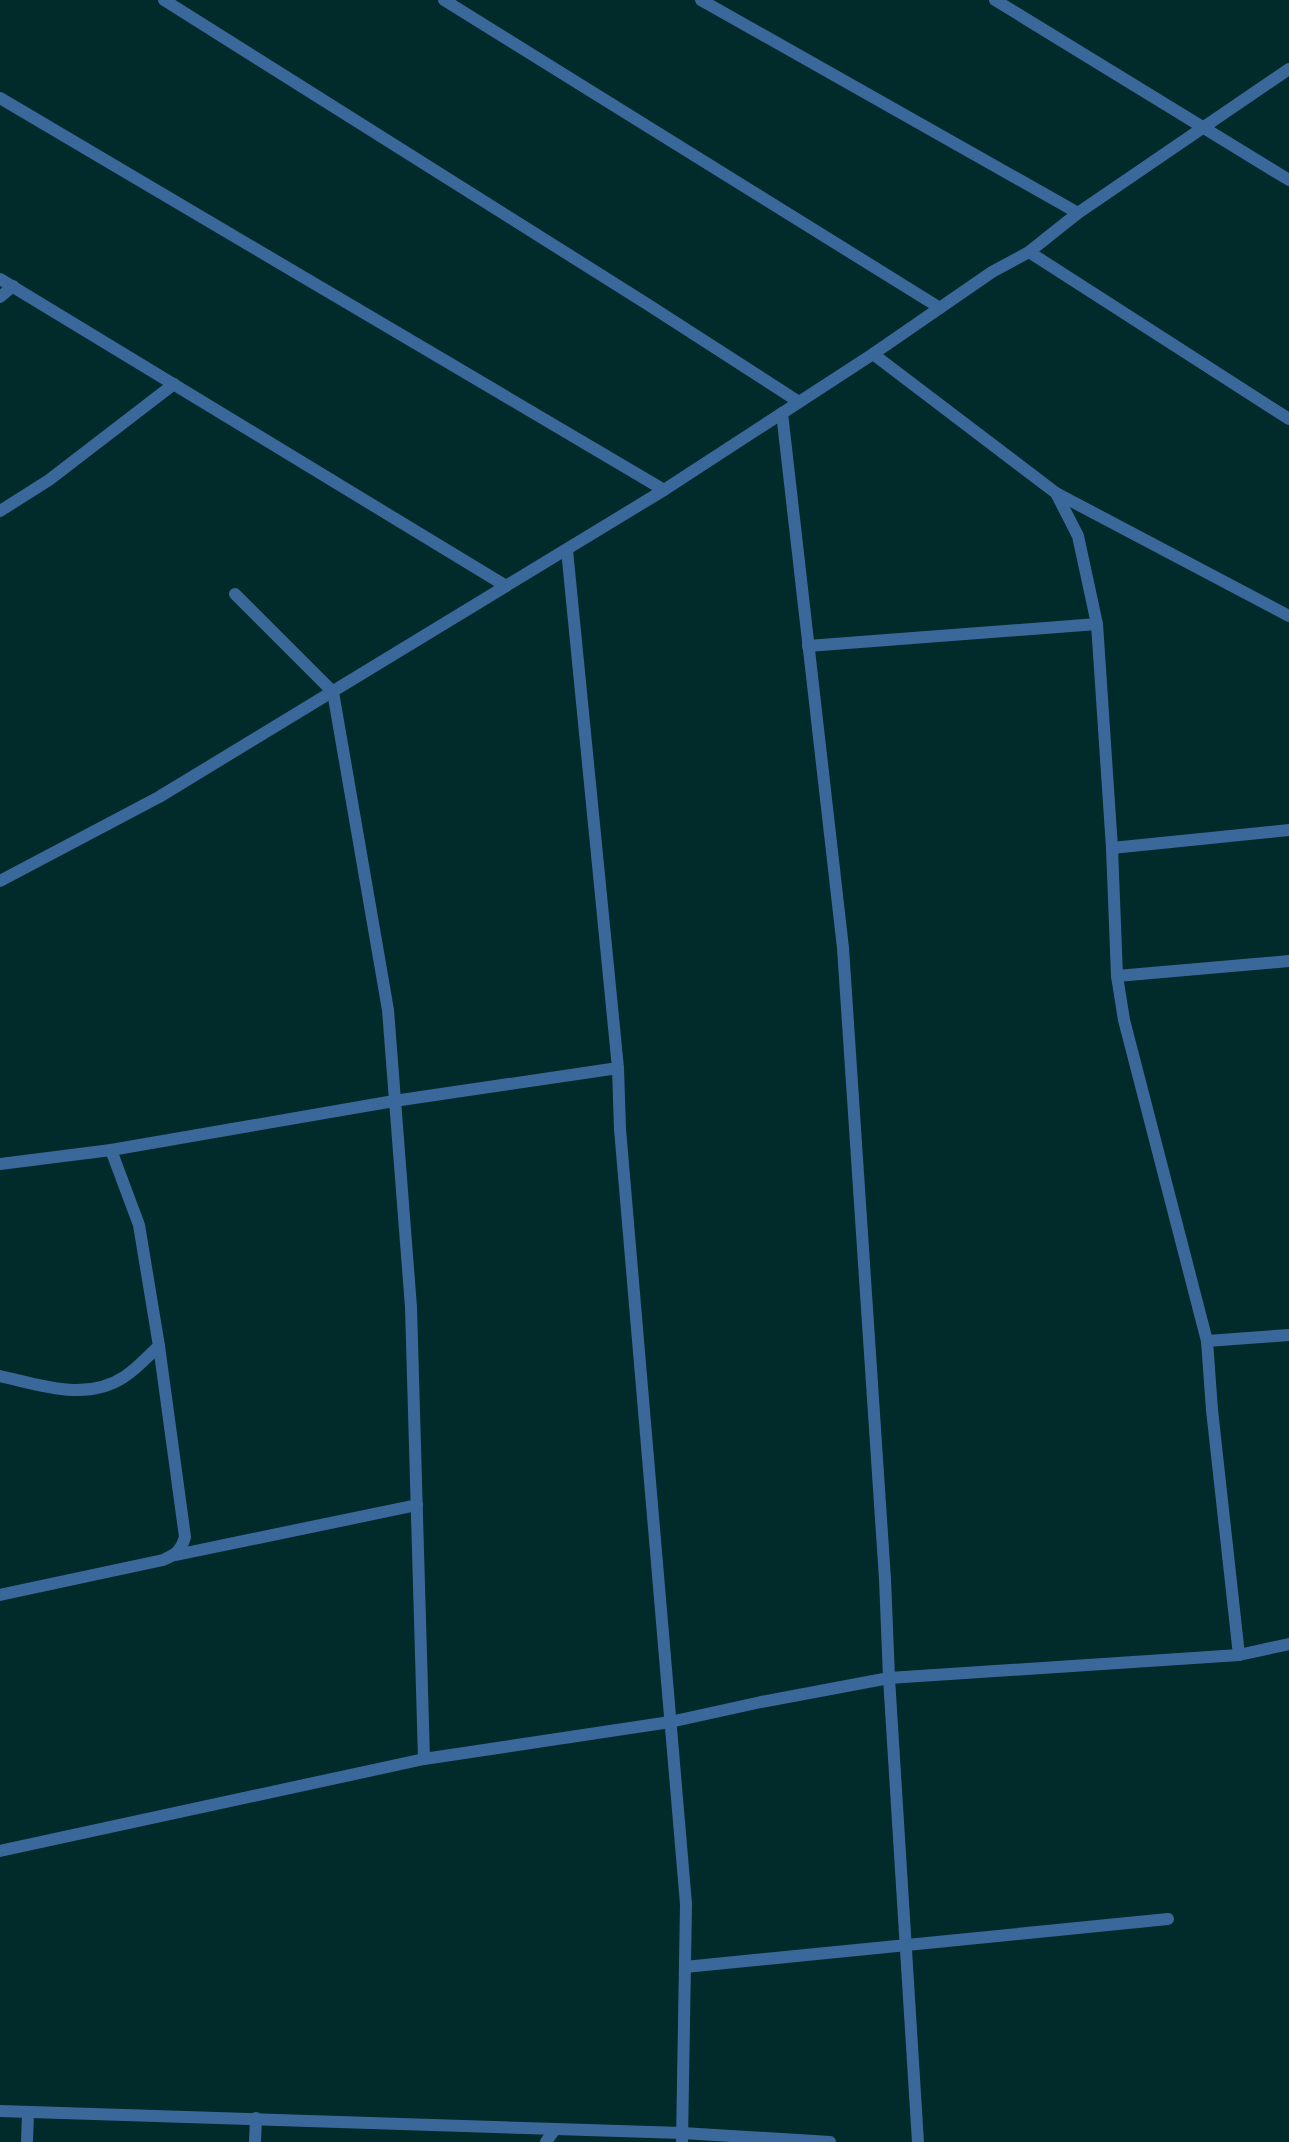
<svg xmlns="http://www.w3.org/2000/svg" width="1289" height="2142" font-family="'Nunito Sans',sans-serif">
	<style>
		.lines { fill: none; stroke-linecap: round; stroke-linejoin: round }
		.minor { stroke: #3b689b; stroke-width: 12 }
	</style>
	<rect width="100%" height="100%" fill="#012b2a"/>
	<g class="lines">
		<g class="minor">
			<polyline points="164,0 647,304 799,402"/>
			<polyline points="444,0 940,308"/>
			<polyline points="701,0 1078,213"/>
			<polyline points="995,0 1289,180"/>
			<polyline points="0,98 664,490"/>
			<polyline points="1029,252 1289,419"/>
			<polyline points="0,279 506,586"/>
			<polyline points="0,297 13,286"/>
			<polyline points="873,354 1056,493 1078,536 1097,624 1112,848 1117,976 1124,1020 1207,1341 1212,1410 1239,1655"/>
			<polyline points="782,413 843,948 885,1579 889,1678 918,2142"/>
			<polyline points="1056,493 1289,616"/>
			<polyline points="0,511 49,480 174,384"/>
			<polyline points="567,550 618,1068 620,1129 686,1904 682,2142"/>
			<polyline points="235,594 333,692 388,1010 411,1307 424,1759"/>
			<polyline points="808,646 1097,624"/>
			<polyline points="1112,848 1289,830"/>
			<polyline points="0,881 159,797 664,490 873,354 992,272 1029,252 1078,213 1289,69"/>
			<polyline points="1117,976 1289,961"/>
			<polyline points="0,1164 111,1150"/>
			<polyline points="1207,1341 1289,1335"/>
			<path d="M0 1376C40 1385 86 1402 124 1377 137 1369 148 1356 159 1346L139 1225 111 1150 394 1101 618 1068"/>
			<polyline points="176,1555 417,1505"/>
			<path d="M0 1595 163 1560C175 1555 181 1551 185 1537L159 1346"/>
			<polyline points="0,1851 424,1759 670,1722 761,1702 889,1678 1239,1655 1289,1644"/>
			<polyline points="685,1967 1168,1919"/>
			<polyline points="0,2111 682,2133 830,2142"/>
			<polyline points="27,2142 28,2113"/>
			<polyline points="255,2142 256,2118"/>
			<polyline points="546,2142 555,2129"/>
		</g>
	</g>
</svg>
